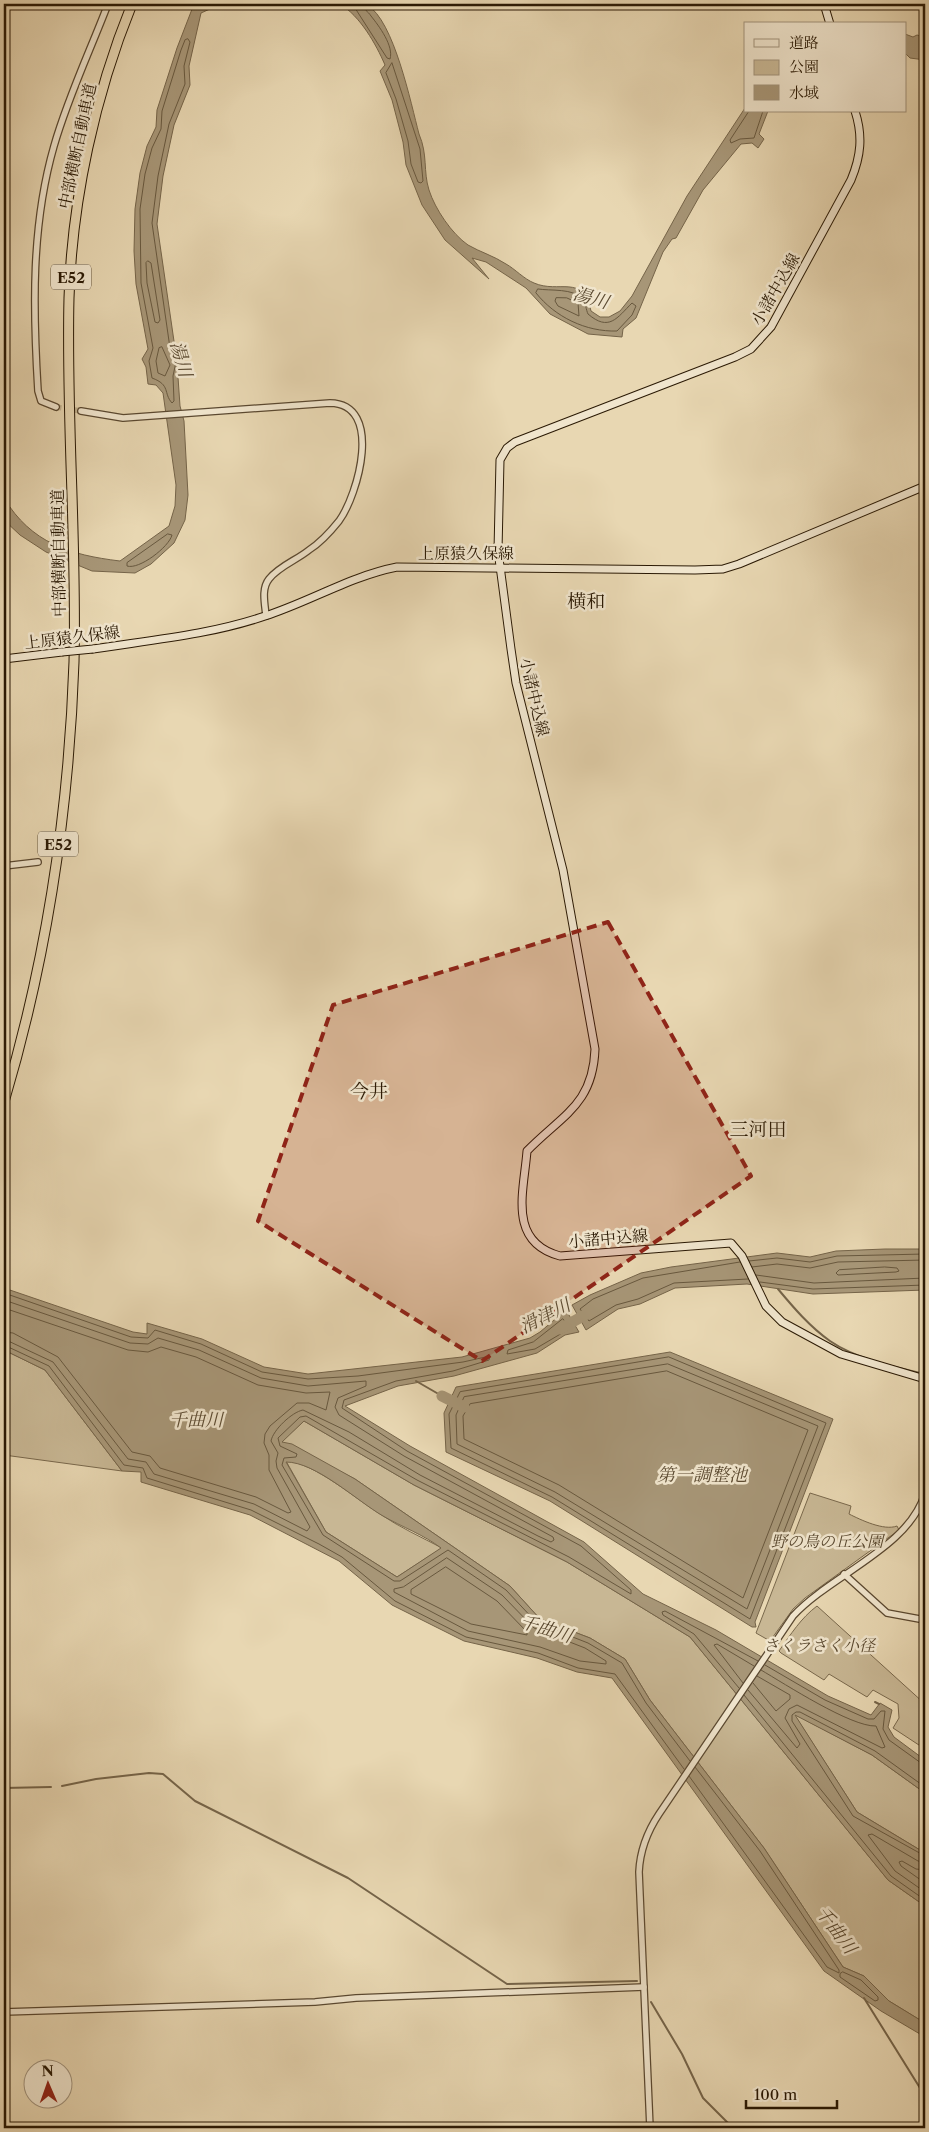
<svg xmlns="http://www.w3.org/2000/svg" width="929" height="2132" font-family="'Libre Caslon Text','Noto Serif JP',serif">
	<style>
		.green { fill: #c8b794; stroke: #79684c }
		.water { fill: #a79677; stroke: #756449; fill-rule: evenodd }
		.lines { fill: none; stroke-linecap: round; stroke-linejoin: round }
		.shore { stroke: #68583e; stroke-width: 1 }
		.stream { stroke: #756449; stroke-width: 2 }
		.river { stroke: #a79677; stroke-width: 11 }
		.tertiary-tunnel { stroke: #c2b18f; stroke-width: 5.5; stroke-dasharray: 5.5 3; stroke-linecap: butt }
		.tertiary-casing { stroke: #5a4830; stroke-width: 8 }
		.secondary-casing { stroke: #2a1904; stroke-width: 9 }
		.motorway-casing { stroke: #2a1904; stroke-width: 11 }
		.tertiary { stroke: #f0e5cd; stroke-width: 5.5 }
		.secondary { stroke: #f0e5cd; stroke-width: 7 }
		.motorway { stroke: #e8d7b2; stroke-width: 9 }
		.secondary-bridge-casing { stroke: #2a1904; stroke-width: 9; stroke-linecap: butt }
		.secondary-bridge { stroke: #f0e5cd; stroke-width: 7 }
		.marked { fill: #8f2418; fill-opacity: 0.2; stroke: #8f2418; stroke-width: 4; stroke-dasharray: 10 6; stroke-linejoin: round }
		.labels { text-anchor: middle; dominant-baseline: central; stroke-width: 5; stroke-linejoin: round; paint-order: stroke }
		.shield { fill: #f0e5cd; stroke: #655640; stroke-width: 1 }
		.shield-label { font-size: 15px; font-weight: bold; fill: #2a1904 }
		.street-label { font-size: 16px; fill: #2a1904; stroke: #f0e5cd }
		.park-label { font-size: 16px; font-style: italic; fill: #59482f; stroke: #f0e5cd }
		.water-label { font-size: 18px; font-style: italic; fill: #5c4b32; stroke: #f0e5cd }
		.quarter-label { font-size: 19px; fill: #2a1904; stroke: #f0e5cd }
	</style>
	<rect width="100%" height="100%" fill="#e8d7b2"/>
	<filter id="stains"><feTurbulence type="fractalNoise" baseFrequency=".004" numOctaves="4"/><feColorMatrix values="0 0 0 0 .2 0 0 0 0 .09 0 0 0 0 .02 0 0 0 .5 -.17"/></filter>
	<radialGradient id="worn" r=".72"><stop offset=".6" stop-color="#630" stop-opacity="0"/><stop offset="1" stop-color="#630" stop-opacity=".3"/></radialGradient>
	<g class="green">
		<polygon points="4,1350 45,1370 122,1471 4,1455"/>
		<polygon points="304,1421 414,1485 567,1562 690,1637 888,1880 925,1906 925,2023 889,2001 864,1976 843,1967 764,1848 650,1700 625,1659 590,1638 540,1619 510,1586 355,1479 281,1442"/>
		<path d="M286 1461C313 1462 356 1499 380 1514 399 1527 421 1537 442 1548L397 1577 326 1532Z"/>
		<path d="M810 1493 851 1506 849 1514C861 1520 884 1531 897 1526L899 1530 805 1598 793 1609 770 1641 756 1633Z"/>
		<path d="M817 1606 925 1704V1749L893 1728 899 1718 898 1704 873 1690 867 1697 829 1674 824 1680 781 1653 779 1651C791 1634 801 1618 817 1606Z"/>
		<polygon points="794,1714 872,1755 925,1793 925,1853 857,1812"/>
	</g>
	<g class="water">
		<path d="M194 4H221L201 13 189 66 190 85 174 125 163 176 157 224 176 355 181 357V369L178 377 180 406 184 421 188 495 185 520 174 543 151 564 135 573 92 571 46 552 20 535 4 520V498C31 543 70 555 120 561L169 526 175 506 176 485 163 393 156 385 148 384 146 367 142 359 148 349 136 284 134 251 135 209 140 173 147 146 156 127 157 110 177 48Z"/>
		<path d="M340 4C348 4 360 1 367 5 394 20 411 104 419 134 428 155 423 171 429 190 435 209 452 234 468 245 480 252 494 256 506 264 515 269 524 279 534 283 559 294 583 273 591 311L600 317H609L620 311 632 296 687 196 745 108V111H768L759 134 764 139 758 148 752 143 741 144 703 190 676 238 672 239 663 252 636 318 623 329 622 337 588 334 550 314 526 288 486 262 472 258 489 279 445 240 422 205 406 165 403 142 392 100 380 71 385 65C376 44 360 16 340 4Z"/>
		<polygon points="905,34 913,37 917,35 925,37 925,60 910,58 905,53"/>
		<polygon points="885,1249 925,1249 925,1290 813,1294 747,1284 675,1288 640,1304 618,1309 586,1330 572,1305 590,1295 641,1273 671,1267 777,1253 810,1257 836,1251"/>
		<path d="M4 1288 133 1332 147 1334V1323L202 1339 264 1367 308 1374 462 1357 530 1338 540 1332 566 1310 579 1332 565 1335 537 1353 454 1376 398 1386 345 1406 410 1446 584 1542 643 1594 716 1630 828 1696 871 1715 880 1703 892 1710 888 1727 894 1737 925 1760V1793L872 1755 795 1715 857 1812 925 1853V1906L888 1880 690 1637 567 1562 414 1485 304 1421 282 1442 292 1444 355 1479 510 1586 540 1619 590 1638 625 1659 650 1700 764 1848 843 1967 864 1976 889 2001 925 2023V2037L881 2011 824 1971 612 1678 577 1672 537 1658 464 1641 392 1605 339 1561 250 1515 141 1482V1472L122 1471 45 1370 4 1350ZM286 1462C316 1462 357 1501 383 1516 402 1527 424 1535 441 1548L397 1577 326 1532Z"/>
		<polygon points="670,1352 833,1419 755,1622 756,1627 752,1627 550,1501 446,1452 444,1413 456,1387"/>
	</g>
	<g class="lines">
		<g class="shore">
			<path d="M350 4 355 8 387 58 390 59C394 46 379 26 371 16 368 11 363 10 363 4"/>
			<path d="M188 39 190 42 184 66 185 84 169 124 158 176 152 223 171 355 176 362 173 376 174 401 172 403C163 393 171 385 152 378L149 361 153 348 141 283 140 209 145 174 152 148 161 129 162 111 181 50 185 40Z"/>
			<polygon points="392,63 420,149 423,181 421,183 418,182 411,164 408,141 396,99 386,73"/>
			<polyline points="749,111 730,140 731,143 740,139 754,138 763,111"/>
			<polygon points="148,261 151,263 160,320 158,323 155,322 147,283 146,263"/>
			<path d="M538 289C550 291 574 288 582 299 586 303 586 310 588 314 609 332 617 318 632 303L636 306 632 315 617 331C586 332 555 317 536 293Z"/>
			<polygon points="567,298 578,303 579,316 558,306 555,301 556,298"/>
			<polygon points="162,347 170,365 165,376 158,373 156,361 159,348"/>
			<path d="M168 534 172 535C169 547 139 570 127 566V563Z"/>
			<polyline points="749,1261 777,1258 810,1262 837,1256 925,1254"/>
			<polyline points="740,1262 643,1278 593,1299 580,1309 589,1321 616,1305 638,1299 674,1283 748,1279"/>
			<polyline points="752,1267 777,1264 810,1268 838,1262 925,1260"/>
			<polygon points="885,1267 897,1268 899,1271 896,1272 838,1275 836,1273 839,1270"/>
			<polyline points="756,1275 814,1283 925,1278"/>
			<polyline points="760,1282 813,1289 925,1285"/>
			<polyline points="4,1293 131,1337 148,1338 155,1330 201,1344 262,1372 308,1379 358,1376 463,1362 490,1356 489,1360 453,1371 396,1381 344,1400 342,1408 407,1451 581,1546 631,1590 631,1594 569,1557 417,1480 306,1416 300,1417 278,1438 280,1446 297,1454 296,1457 284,1458 282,1465 323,1535 394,1581 400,1581 448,1550 506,1590 537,1623 588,1643 622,1663 646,1703 690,1761"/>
			<path d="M4 1300 130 1343 148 1344 158 1338 199 1350 261 1378 308 1386 366 1381V1386L338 1398 335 1407 339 1415 404 1456 553 1537 554 1540 551 1542 538 1536 420 1475 349 1432 303 1410C292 1412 273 1430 271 1441L278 1453 276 1461 277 1468 310 1527 307 1531 254 1504 154 1474 146 1462 128 1459 53 1362 4 1339"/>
			<polyline points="4,1308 128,1350 148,1352 161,1347 196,1357 258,1385 306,1393 330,1392 326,1410 309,1403 297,1403 270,1426 265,1434 264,1443 269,1455 269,1470 291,1512 288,1513 256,1497 160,1468 150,1456 132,1452 58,1357 13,1333 4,1332"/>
			<polygon points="563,1319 569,1326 569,1329 535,1349 507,1354 508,1350 533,1342"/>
			<polyline points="4,1345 49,1366 124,1465 143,1468 147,1478 251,1510 319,1544 342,1557 395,1601 466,1637 538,1653 578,1668 615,1674 684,1769"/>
			<polygon points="669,1357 826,1423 750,1619 552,1497 451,1448 449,1414 460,1392"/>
			<polygon points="668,1364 818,1426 747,1609 555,1492 457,1444 456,1415 464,1397"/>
			<polygon points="667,1371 808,1430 743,1598 559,1485 464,1439 463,1416 470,1404"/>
			<polygon points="447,1558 502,1595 534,1628 585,1648 606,1661 606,1664 580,1661 540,1647 468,1631 394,1592 394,1589 403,1587"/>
			<polygon points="446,1567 497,1601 527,1632 527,1635 471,1624 411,1594 411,1590"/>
			<polyline points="765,1665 825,1700 868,1719 874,1719 881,1711 885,1711 883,1729 889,1740 921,1763 925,1764"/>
			<polyline points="743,1683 714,1645 717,1644 754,1666"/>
			<polyline points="753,1683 776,1711 790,1699 790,1695 757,1676"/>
			<polyline points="739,1688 694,1634 663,1615 662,1612 665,1611 758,1661"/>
			<path d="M748 1690 797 1748 800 1744 785 1718 789 1709 797 1705 882 1748 885 1747 876 1726C851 1727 785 1684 761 1670"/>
			<polyline points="744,1695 891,1876 925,1900"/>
			<polyline points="689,1776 827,1967 839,1973 839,1970 760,1851 695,1767"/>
			<polyline points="925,1787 875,1751 800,1712 796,1712 792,1715 792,1721 853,1816 925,1856"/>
			<polyline points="925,1863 918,1861 872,1834 868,1835 895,1871 925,1892"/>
			<polyline points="925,1870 916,1869 902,1861 899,1862 901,1866 925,1883"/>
			<polygon points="843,1972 861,1980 878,1997 878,2000 875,2001 840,1977 840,1974"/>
		</g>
		<g class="stream">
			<path d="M778 1289C793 1307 810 1327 830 1341 856 1359 895 1367 925 1374"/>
			<polyline points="416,1381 442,1396"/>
			<polyline points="875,1702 879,1704"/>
			<polyline points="62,1786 96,1779 149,1773 163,1774 195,1801 348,1878 507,1984 637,1981"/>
			<polyline points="4,1788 51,1787"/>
			<polyline points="864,1998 925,2096"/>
			<polyline points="651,2002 682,2054 703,2098 733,2128"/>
		</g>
		<g class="river">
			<polyline points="560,1329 592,1311"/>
			<polyline points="442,1396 464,1407"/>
		</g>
		<polyline class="tertiary-tunnel" points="56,407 81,411"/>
		<defs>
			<g id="tertiary">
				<path d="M56 407 41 401 38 391C33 309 31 226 54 146 68 97 90 51 108 4"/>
				<path d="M81 411 123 418 330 403C384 404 358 495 339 521 331 531 320 543 309 550 297 560 279 566 269 579 261 589 265 604 266 616"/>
				<polyline points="4,866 38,862"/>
				<polyline points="925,1385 923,1404 925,1446"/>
				<polyline points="844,1574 887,1613 925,1620"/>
				<polyline points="4,2012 315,2002 356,1998 644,1987"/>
				<path d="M650 2128 639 1872C640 1850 647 1832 659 1814L793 1616C832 1574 909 1548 925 1493"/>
			</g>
			<g id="secondary">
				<polyline points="824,4 830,24"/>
				<path d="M855 111C863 136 861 156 851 180L771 327 751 349 735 357 515 442 507 448 500 460 498 551 511 649 516 683 563 870 595 1049C593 1105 562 1115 527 1151 524 1191 507 1242 560 1256L731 1243 742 1256 766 1306 782 1322 841 1354 925 1379"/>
				<path d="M93 649C151 640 209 635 265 616 309 602 351 576 397 567L695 570 723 569 739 564 925 486"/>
				<polyline points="4,659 62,652"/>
			</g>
			<path id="motorway" d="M4 1102C46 961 69 809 74 662 77 540 66 419 69 298 72 199 95 95 132 4"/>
		</defs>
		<use href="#tertiary" class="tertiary-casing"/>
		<use href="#secondary" class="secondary-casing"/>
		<use href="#motorway" class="motorway-casing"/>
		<use href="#tertiary" class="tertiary"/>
		<use href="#secondary" class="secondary"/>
		<use href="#motorway" class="motorway"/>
		<defs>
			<polyline id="secondary-bridge" points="62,652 93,649"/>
		</defs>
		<use href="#secondary-bridge" class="secondary-bridge-casing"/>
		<use href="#secondary-bridge" class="secondary-bridge"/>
	</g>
	<path class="marked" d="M608 922 751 1176 482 1361 258 1221 333 1005Z"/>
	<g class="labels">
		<g class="shield">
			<rect x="51" y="264.5" width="40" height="25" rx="4"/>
			<rect x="38" y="831.5" width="40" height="25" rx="4"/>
		</g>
		<g class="shield-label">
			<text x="71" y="277">E52</text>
			<text x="58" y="844">E52</text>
		</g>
		<g class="street-label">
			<text transform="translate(77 146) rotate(-78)">中部横断自動車道</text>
			<text transform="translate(775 289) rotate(-60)">小諸中込線</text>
			<text transform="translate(58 553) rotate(-91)">中部横断自動車道</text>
			<text x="466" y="553">上原猿久保線</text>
			<text transform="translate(72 637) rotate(-7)">上原猿久保線</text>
			<text transform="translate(535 697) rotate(77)">小諸中込線</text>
			<text transform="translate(608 1238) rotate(-5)">小諸中込線</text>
		</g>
		<g class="park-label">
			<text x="827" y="1541">野の鳥の丘公園</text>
			<text x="819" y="1645">さくラさく小径</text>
		</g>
		<g class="water-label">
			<text transform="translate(591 298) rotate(16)">湯川</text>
			<text transform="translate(181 359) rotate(74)">湯川</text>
			<text transform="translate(545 1316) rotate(-27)">滑津川</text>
			<text x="196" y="1420">千曲川</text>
			<text x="702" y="1475">第一調整池</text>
			<text transform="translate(546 1629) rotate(17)">千曲川</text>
			<text transform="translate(836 1930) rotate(53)">千曲川</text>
		</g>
		<g class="quarter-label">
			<text x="586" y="601">横和</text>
			<text x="369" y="1091">今井</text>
			<text x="758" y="1129">三河田</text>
		</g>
	</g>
	<rect width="929" height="2132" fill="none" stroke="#e8d7b2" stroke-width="20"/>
	<rect x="5" y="5" width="919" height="2122" fill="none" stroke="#2a1904" stroke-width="2.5"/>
	<rect x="10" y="10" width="909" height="2112" fill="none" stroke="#2a1904"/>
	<rect x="744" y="22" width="162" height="90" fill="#f0e5cd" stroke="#a1937d"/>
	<rect x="754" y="39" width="25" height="8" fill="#f0e5cd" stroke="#a1937d"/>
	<text x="789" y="48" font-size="15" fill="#2a1904">道路</text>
	<rect x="754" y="60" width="25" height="15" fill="#c8b794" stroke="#a1937d"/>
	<text x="789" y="72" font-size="15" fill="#2a1904">公園</text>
	<rect x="754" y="85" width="25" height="15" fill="#a79677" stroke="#a1937d"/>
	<text x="789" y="98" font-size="15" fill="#2a1904">水域</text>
	<g transform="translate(48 2084) rotate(358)"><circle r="24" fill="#f0e5cd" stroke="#a1937d"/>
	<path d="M0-4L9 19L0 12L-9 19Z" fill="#8f2418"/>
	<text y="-8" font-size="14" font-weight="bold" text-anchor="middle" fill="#2a1904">N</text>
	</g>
	<path d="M746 2100v8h91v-8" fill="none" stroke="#2a1904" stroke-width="2.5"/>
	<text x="754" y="2100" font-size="15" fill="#2a1904" stroke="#f0e5cd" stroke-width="4" paint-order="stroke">100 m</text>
	<rect width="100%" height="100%" filter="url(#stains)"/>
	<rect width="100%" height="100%" fill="url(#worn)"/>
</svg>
